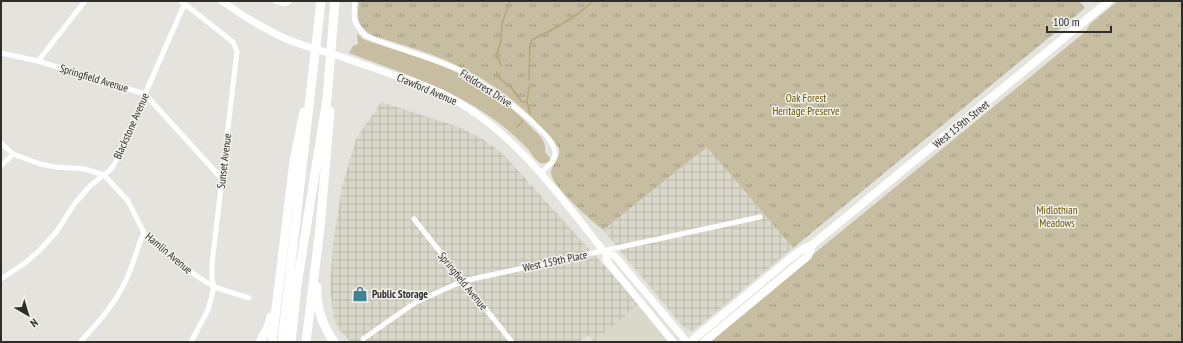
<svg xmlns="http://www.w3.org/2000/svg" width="1183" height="343" font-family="'PT Sans Narrow',sans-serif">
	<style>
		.built { fill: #dad7cb }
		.industrial { fill: url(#industrial-grid) }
		.green { fill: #c7bea1 }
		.park { fill: url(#park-tufts) }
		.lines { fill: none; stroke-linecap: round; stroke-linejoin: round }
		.stream { stroke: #b4a77b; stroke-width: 1.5 }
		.street { stroke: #fff; stroke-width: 5 }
		.secondary { stroke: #fff; stroke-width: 7 }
		.primary { stroke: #fff; stroke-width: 8 }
		.highway { stroke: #fff; stroke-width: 9 }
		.labels { text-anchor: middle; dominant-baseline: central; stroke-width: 3; stroke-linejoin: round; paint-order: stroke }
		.street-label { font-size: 11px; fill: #2e2d2c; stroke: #f2f1ec }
		.park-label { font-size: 11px; fill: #675401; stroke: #f2f1ec }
		.poi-label { font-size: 11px; font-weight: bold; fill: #2e2d2c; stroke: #f2f1ec; text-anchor: start }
	</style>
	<defs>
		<pattern id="industrial-grid" width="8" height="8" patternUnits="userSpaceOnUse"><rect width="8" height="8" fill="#dad7cb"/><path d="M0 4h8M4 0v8" fill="none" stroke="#bbb9ae"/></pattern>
		<pattern id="park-tufts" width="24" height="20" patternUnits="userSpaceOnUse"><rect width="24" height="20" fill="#c7bea1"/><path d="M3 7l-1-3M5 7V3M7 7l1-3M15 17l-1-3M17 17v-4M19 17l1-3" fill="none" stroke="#a29b83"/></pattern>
	</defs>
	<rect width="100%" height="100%" fill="#e5e3de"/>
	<polygon class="built" points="639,304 670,342 594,342"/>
	<g class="industrial">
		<polygon points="381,102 456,126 478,136 502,153 639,304 594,342 588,335 579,342 351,342 341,332 334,320 330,288 333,244 342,187 356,139"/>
		<polygon points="707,147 793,248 698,327 692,331 688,331 679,322 603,230"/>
	</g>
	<path class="green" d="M357 33 363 39 368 41C395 50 423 58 449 69 480 82 508 103 531 127 538 134 547 141 545 152L550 158V161C547 163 542 165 539 162 534 159 531 152 527 148 517 138 506 128 495 120 451 88 399 72 349 53L353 46 358 44Z"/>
	<g class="park">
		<path d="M359 1H1079L1085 8 793 248 707 147 603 230C592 221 550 185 551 172 552 162 563 158 558 147 553 138 545 131 538 124 516 100 489 81 460 67 433 53 402 45 374 36 356 26 357 19 359 1Z"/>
		<polygon points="1118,1 1182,1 1182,342 710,342 769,293 816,252 1085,32 1090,24"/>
	</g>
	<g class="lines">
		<g class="stream">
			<polyline points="501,66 499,60 496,56 501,42 502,24 510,1"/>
			<polyline points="497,72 496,75 507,85 509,85 522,102 527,102"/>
			<path d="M529 79 530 44 533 39C548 33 583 13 592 1"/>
			<polyline points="529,87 527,102 529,109 530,114"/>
			<polyline points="517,127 523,121"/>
		</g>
		<g class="street">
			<polyline points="181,1 233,42 237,51 212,264 212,278 214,287 212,295 208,310 191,342"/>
			<polyline points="275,1 284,4 290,1"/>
			<path d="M355 1C353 19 353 24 366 36 395 48 427 56 455 68 475 77 557 132 555 154 554 163 546 168 540 173"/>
			<polyline points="1,53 38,61 145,94 222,179"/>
			<polyline points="38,61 85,1"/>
			<polyline points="1,143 13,154 40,164 56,167 85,169 104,175 128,201 144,233 171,257 192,273 214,287 249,298"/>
			<polyline points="1,166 13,154"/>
			<polyline points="414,219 512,342"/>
			<polyline points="1,279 25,263 39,251 57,231 75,203 91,185 109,171 114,165 131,131 145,94 184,5"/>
			<polyline points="363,339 416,302 463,281 760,217"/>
			<path d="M80 342C100 321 121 297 131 268 136 256 138 244 144 233"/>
		</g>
		<g class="secondary">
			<path d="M222 1C241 15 261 27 282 37 299 45 318 50 336 55 356 62 376 69 396 76 411 81 427 86 441 93 511 126 559 195 606 254L615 256 687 342"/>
			<polyline points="606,254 606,260 673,342"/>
		</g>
		<g class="primary">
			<polyline points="690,342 793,256 803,249 812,245 1109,1"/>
			<polyline points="704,342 808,256 812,245"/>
		</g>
		<g class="highway">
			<path d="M317 287C316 306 323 326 334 342"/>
			<polyline points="260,342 268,327 271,317"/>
			<polyline points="272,342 294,161 304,112"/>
			<polyline points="282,342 321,1"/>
			<polyline points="291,342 297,285 327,99 335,1"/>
			<polyline points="306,342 320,228 330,111"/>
		</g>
	</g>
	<defs>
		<symbol id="shop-bare" viewBox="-9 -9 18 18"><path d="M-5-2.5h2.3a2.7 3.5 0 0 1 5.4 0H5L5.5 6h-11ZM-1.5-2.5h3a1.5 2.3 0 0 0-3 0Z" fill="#418295" stroke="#f2f1ec" stroke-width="2.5" paint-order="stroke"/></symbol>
	</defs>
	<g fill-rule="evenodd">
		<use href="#shop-bare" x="349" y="283" width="22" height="22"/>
	</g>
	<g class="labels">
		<g class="street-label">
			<text transform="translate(94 78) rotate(17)">Springfield Avenue</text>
			<text transform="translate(486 88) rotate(33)">Fieldcrest Drive</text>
			<text transform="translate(427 89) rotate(23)">Crawford Avenue</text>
			<text transform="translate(961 124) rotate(-39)">West 159th Street</text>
			<text transform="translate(131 126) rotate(-66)">Blackstone Avenue</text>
			<text transform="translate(224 161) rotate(-83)">Sunset Avenue</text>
			<text transform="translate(169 253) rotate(40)">Hamlin Avenue</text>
			<text transform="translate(555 261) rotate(-12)">West 159th Place</text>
			<text transform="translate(463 281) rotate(51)">Springfield Avenue</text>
		</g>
		<g class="park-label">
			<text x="806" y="98">Oak Forest<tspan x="806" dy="13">Heritage Preserve</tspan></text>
			<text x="1057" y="210">Midlothian<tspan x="1057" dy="13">Meadows</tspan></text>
		</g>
		<g class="poi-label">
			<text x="372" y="294">Public Storage</text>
		</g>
	</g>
	<rect width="1183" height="343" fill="none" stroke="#2e2d2c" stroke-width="4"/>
	<g transform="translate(28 315) rotate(142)" stroke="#f2f1ec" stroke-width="3" paint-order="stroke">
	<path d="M0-3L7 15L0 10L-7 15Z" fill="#2e2d2c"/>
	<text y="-6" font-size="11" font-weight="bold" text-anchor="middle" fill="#2e2d2c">N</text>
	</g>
	<path d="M1047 26v6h64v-6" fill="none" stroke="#2e2d2c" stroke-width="2"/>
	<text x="1053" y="26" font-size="12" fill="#2e2d2c" stroke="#f2f1ec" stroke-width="3" paint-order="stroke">100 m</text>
</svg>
